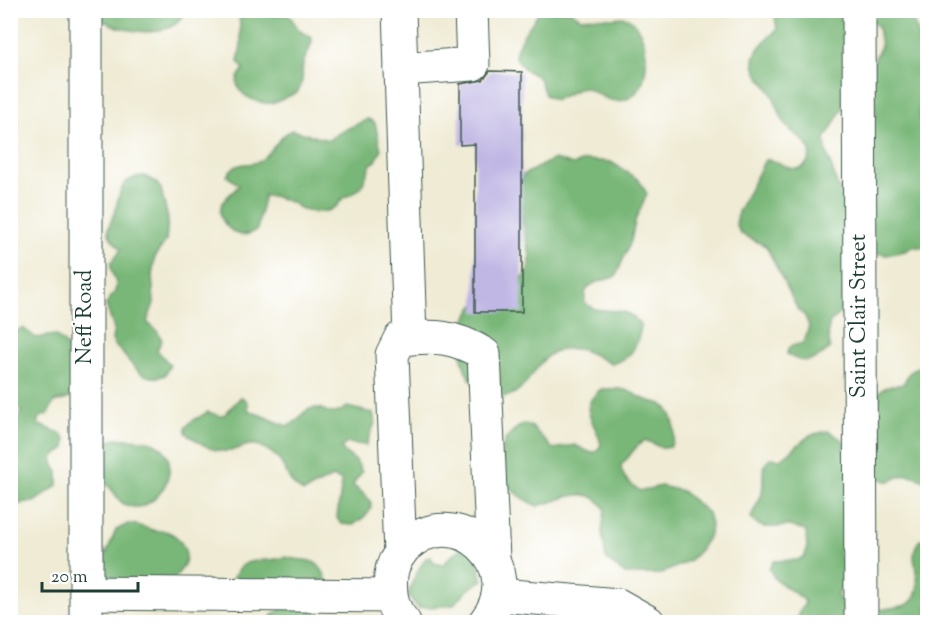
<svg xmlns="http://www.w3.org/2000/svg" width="938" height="633" font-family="'Sorts Mill Goudy',serif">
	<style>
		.forest { fill: #79b778; stroke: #4c7a56; stroke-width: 1.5; fill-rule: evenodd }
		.building { fill: #c0b7e4 }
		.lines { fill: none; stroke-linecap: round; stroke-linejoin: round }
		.minor-casing { stroke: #3e574c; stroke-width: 35 }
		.minor { stroke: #fff; stroke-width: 33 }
		.labels { text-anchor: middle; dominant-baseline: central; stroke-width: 4.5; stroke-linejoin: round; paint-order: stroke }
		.street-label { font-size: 22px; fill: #1f3d34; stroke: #fff }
	</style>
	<rect width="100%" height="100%" fill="#fff"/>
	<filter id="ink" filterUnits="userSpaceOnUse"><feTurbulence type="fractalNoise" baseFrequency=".0167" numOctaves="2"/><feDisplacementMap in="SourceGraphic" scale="12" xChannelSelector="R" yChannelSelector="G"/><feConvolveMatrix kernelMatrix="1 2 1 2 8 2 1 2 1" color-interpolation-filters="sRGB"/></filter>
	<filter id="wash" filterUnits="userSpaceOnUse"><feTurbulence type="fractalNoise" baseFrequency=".008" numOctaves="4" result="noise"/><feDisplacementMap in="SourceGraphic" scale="24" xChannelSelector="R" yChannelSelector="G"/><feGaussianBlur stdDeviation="1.35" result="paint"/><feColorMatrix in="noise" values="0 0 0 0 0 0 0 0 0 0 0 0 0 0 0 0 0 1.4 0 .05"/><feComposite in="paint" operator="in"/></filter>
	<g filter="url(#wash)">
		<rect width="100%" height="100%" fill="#efebd4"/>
		<g class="forest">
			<path d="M184 10C178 44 107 33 93 11Z"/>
			<path d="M239 11H269L274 16 286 11 300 31 312 38C312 48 307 52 304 61 299 73 307 77 297 93 286 96 276 105 265 103 246 100 227 87 244 69L238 62 241 45Z"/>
			<path d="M539 11H570L581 18C591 16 599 18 609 18 617 19 623 14 631 20 651 35 655 96 620 101 604 102 596 90 582 87L555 100 545 95 539 78 524 69 515 56C517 38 532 26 539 11Z"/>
			<path d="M774 11H909L918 33 919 42 927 59 924 96 919 113 921 123 927 133V243L922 247H912L905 251 886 255 876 253 845 283 842 312 830 322 828 332 830 347C818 361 803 366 787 354L788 349 792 345C807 345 805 339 809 326L805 316 798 310 766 246 741 234 736 225 738 212 765 160C778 158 790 174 803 167 808 164 811 156 810 150 807 140 791 133 785 124 779 114 777 104 772 94 767 83 754 75 754 62 754 47 769 39 777 29ZM871 20 878 27 881 46 871 66 876 115 848 199 838 187 826 150 825 139 849 97Z"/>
			<path d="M368 119 375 123 381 150 376 161 371 164 361 188 342 199 337 206 328 211 314 212 299 208 293 203 273 196H264L257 230C252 233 244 236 238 234 227 230 218 218 221 207 224 196 233 194 239 185L227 176C236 158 250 168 261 160 273 152 279 135 292 130L329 140C340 130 354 126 368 119Z"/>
			<path d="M554 159 573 165 586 160 611 162 639 180 647 194 635 221 631 241 616 276C601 283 582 280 585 303 603 319 625 300 641 326 638 346 632 359 611 364 601 359 588 350 577 349 537 345 540 377 513 394 509 397 501 397 495 398 488 393 474 387 470 379 455 355 459 316 482 298 498 286 521 294 529 266 532 257 528 249 526 239 523 228 522 214 520 203 519 194 522 184 523 175Z"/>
			<path d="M144 176 156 182 161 189 168 219 166 241 155 256 152 276 154 303 147 322 157 331 162 340 157 350 170 365 165 375C139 385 131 359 114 345L112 339 114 329 106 305C108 300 112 297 114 293 121 283 110 275 111 265 111 259 118 255 121 249 117 245 111 240 109 234 106 227 113 219 115 212 120 193 119 178 144 176Z"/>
			<polygon points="23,328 36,338 55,335 77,355 74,391 68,399 54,402 48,414 40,417 37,422 39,425 60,433 66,439 65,448 54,456 53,464 58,472 58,485 34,502 24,502 11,509 10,424 19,418 21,410 11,402 11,333"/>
			<path d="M921 366H927V483C922 480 915 475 909 475 889 474 896 491 872 473L876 396C884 384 892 387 903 384L909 373Z"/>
			<path d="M601 389C609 389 618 388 625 390 633 392 640 398 647 400 652 402 657 402 661 404 675 412 678 434 670 447L662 448 645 440C633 447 631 456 621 465 621 478 631 484 640 491L661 486 682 491 708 513 711 524 710 534 700 550 689 561 661 574H625L606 559 602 532 605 509C588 482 560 501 537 506L519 496 502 480C502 453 497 438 524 424L532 427 553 449 575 445 589 452H596L601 445C596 419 575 411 601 389Z"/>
			<path d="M241 397C247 400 249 403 248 410L287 426C298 424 300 412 310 409 328 404 325 422 347 407L373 413 375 423 366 445 347 443 342 447 343 451 356 461 362 472 355 481 353 486C376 501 379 509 353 525L341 524 337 518C338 505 342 493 341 480L332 477 304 492C288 485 289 473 279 460 276 454 266 449 260 446 249 442 243 448 233 450 216 455 199 443 186 433V427L192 421 208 412 220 416 224 415Z"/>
			<path d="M828 431 843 440 850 455 847 537 838 552 840 557 849 570 848 577 837 595 850 622H798L799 612 805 603 804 600 775 579 769 569 774 561 798 560 805 556 807 549 806 531C800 529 793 526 787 526 773 526 761 532 751 518 753 510 758 504 761 496 766 483 758 469 770 458L780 459 785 456 810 435Z"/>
			<path d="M117 438C129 440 143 438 154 443 189 459 158 515 129 506 116 503 116 490 106 484L99 485 101 445Z"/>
			<path d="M128 524C138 524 145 528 155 531 160 532 164 530 168 532 179 536 189 551 185 562 183 568 178 573 175 578L119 593 90 567 107 552 116 530Z"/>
			<path d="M920 540 927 541V622H866C877 601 905 614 914 598 925 579 905 557 920 540Z"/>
			<path d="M472 545 483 580 470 588 453 605 418 608 408 595C412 581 417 570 426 558L431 557 434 563 443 565C450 556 461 547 472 545Z"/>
			<path d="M285 557C306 563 316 554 326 578L316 599 322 622H269L272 615 297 598 230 582C234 577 237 570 242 566 252 557 272 563 285 557Z"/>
		</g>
		<g id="blocks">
			<polygon class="building" points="490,71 522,72 522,312 475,312 475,144 460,145 460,84 483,80"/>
		</g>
	</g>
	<g filter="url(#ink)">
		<use href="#blocks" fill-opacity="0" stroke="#3e574c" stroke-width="1.5"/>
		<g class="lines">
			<defs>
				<g id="minor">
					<polyline points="399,10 410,338"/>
					<polyline points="859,10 861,622"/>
					<polyline points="401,69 473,64 471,10"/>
					<path d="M400 553 392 355 400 339C434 335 455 336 484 354L493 559"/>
					<polyline points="86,593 391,596"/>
					<polyline points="499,595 618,605 648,622"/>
					<polyline points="86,622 86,10"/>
					<path d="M404 622C392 610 389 593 391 575 392 565 398 555 405 547 456 498 530 566 485 622"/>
				</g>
			</defs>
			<use href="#minor" class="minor-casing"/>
			<use href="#minor" class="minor"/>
		</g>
	</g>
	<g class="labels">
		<g class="street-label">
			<text transform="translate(860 316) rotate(-90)">Saint Clair Street</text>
			<text transform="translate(86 317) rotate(-90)">Neff Road</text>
		</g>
	</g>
	<rect width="938" height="633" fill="none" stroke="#fff" stroke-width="36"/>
	<path d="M42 582v9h96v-9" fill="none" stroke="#1f3d34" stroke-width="3"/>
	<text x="51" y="582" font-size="18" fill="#1f3d34" stroke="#ffffff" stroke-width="4.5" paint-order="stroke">20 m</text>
</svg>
